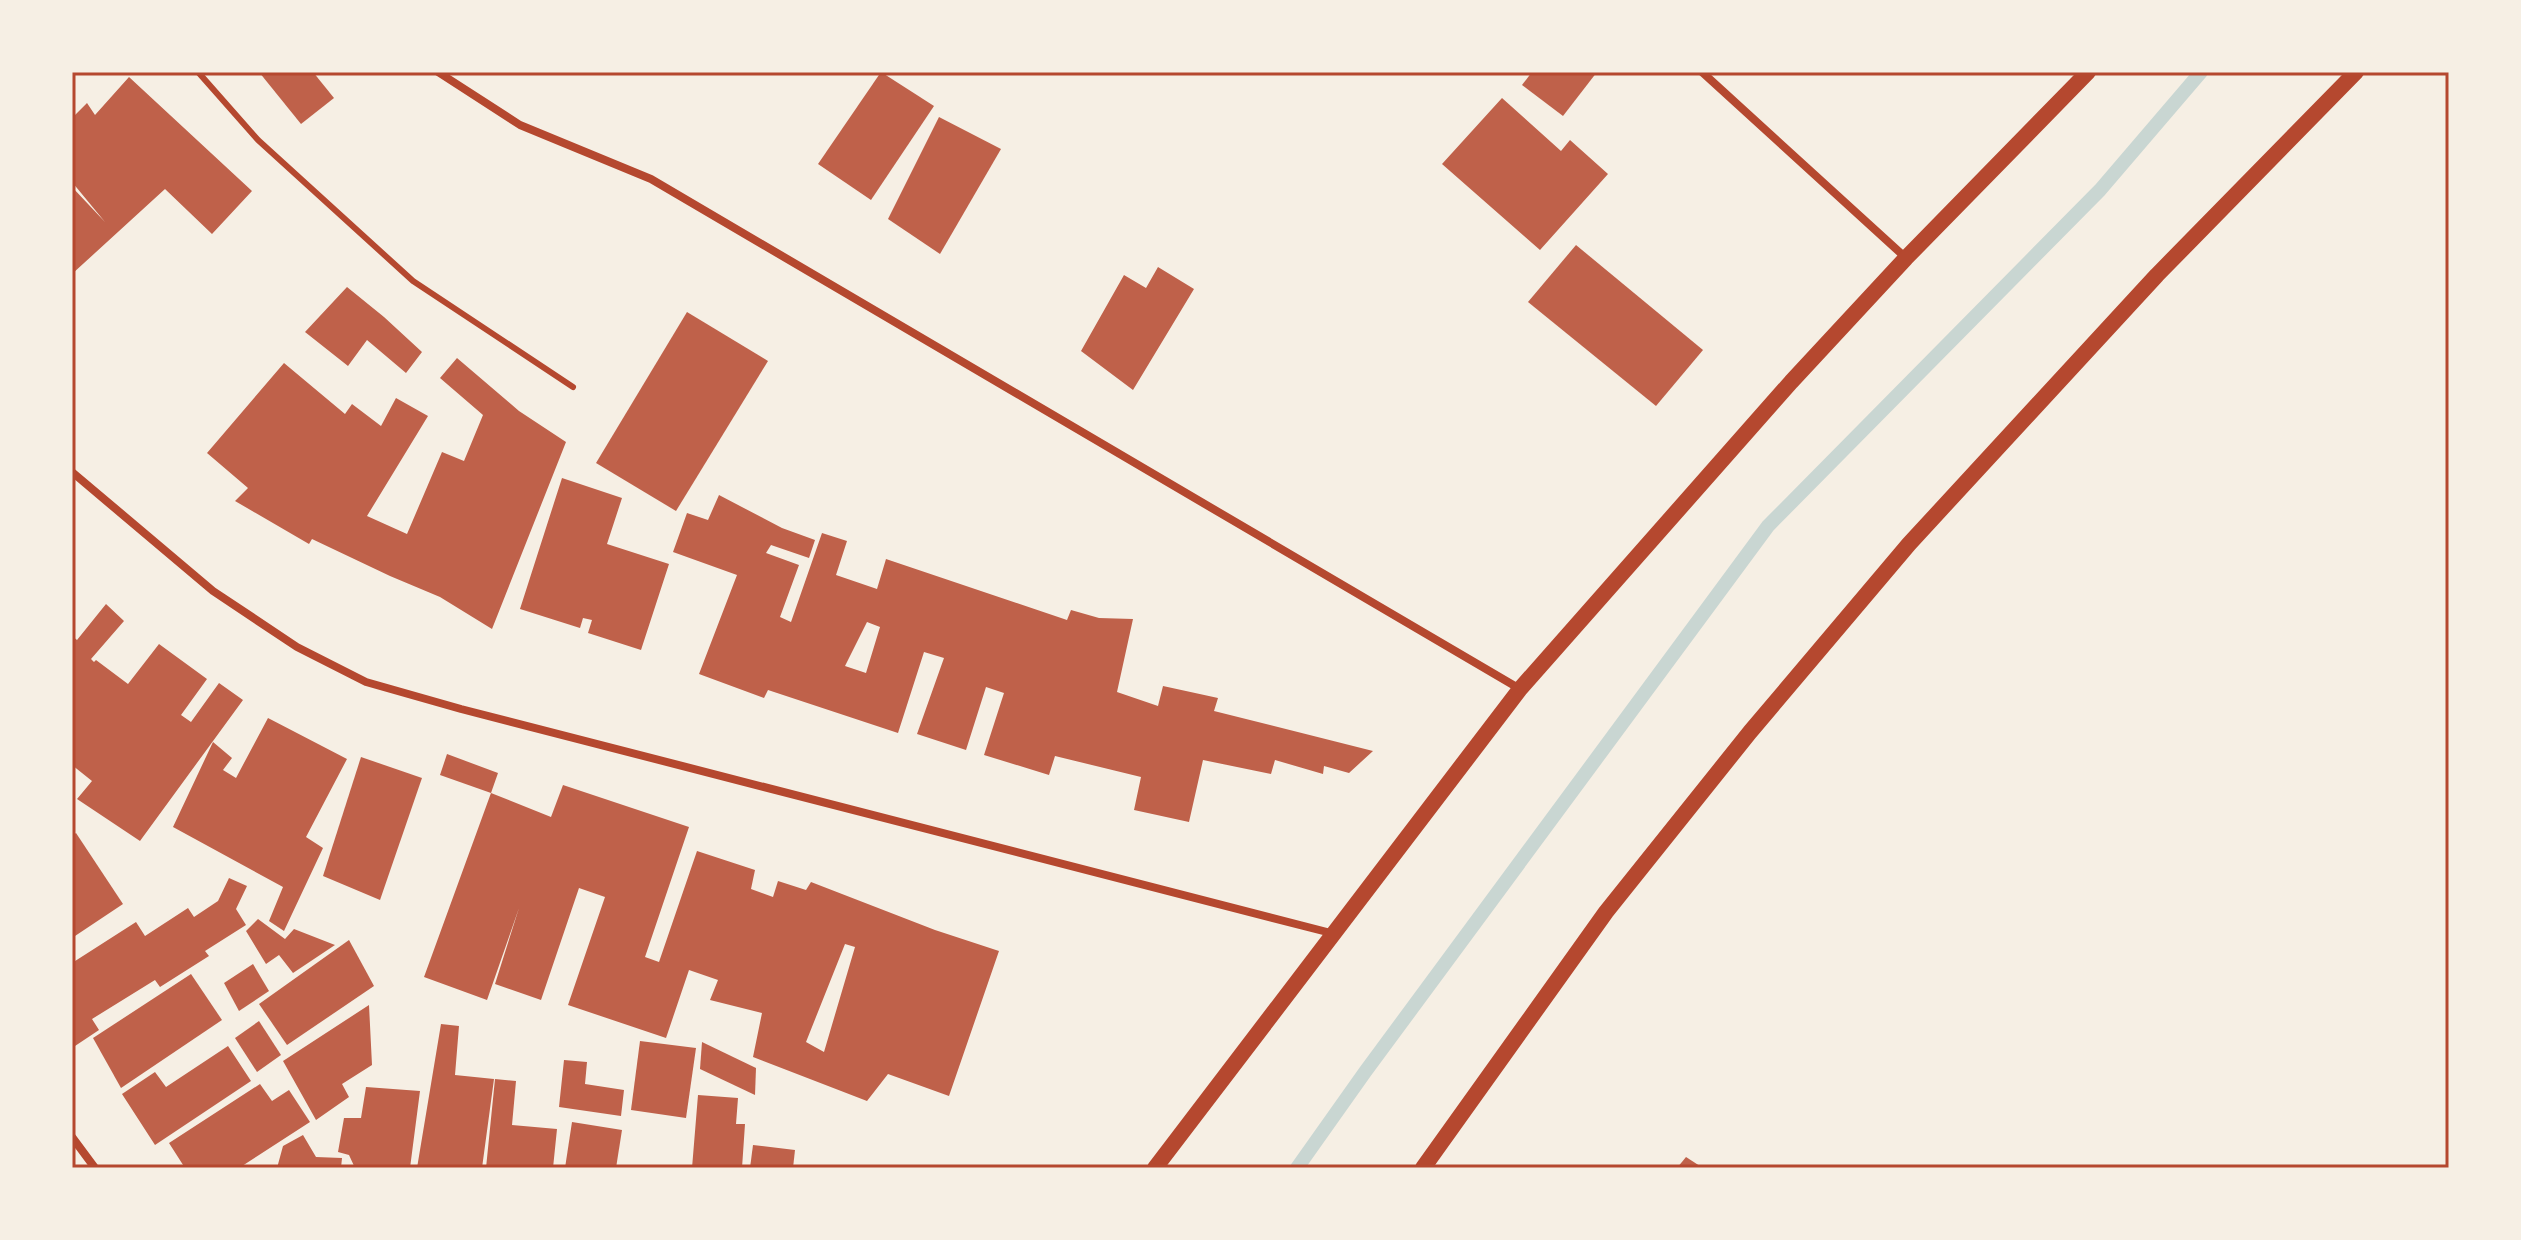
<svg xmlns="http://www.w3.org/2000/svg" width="2521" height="1240" font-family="'Playfair Display',serif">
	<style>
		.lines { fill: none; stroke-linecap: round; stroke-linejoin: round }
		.stream { stroke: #c9d6d2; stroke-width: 14 }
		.building { fill: #bf614a; fill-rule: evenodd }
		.service { stroke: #b5482f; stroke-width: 6 }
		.minor { stroke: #b5482f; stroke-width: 8 }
		.secondary { stroke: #b5482f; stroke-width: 16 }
		.neatline { fill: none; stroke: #b5482f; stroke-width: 3 }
	</style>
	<rect width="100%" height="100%" fill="#f6efe4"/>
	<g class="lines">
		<polyline class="stream" points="1297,1168 1365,1072 1768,526 2100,190 2201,72"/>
	</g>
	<g class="building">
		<polygon points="259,72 313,72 334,98 301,124"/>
		<polygon points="881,72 934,106 871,200 818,164"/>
		<polygon points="1532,72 1597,72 1563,116 1522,85"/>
		<polygon points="129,77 252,191 212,234 165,189 72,274 72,187 105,222 72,182 72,118 87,103 95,115"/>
		<polygon points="1502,98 1561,151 1570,140 1608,174 1540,250 1442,164"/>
		<polygon points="939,117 1001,149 940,254 888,219"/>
		<polygon points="1576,245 1703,350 1656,406 1528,302"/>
		<polygon points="1158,267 1194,289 1133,390 1081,351 1124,275 1146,288"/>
		<polygon points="347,287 384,317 422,352 406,373 367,340 348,366 305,332"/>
		<polygon points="687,312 768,361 676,511 596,463"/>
		<polygon points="457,358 519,411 566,442 492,629 440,597 390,576 312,539 309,544 235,501 248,488 207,453 284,363 345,414 352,404 381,426 396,398 428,416 367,516 407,534 442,452 464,461 483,415 440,378"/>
		<polygon points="562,478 622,498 607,544 669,564 641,650 588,633 592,620 583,618 580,628 520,609"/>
		<path d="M719 495 782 528 815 540 809 558 771 545 766 553 799 565 780 617 791 622 822 533 847 541 836 575 877 589 886 559 1067 620 1071 610 1099 618 1133 619 1117 692 1158 706 1163 686 1218 698 1214 711 1373 751 1349 773 1324 766 1323 774 1275 760 1271 774 1203 760 1189 822 1134 810 1141 777 1055 756 1049 775 984 755 1004 693 986 687 966 750 917 734 944 658 924 652 898 733 768 690 764 698 699 674 737 575 673 552 687 513 708 520ZM867 622 880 627 866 673 845 666Z"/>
		<polygon points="106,604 124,621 91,659 94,662 96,660 128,684 159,644 207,679 181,715 191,722 219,683 243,700 140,841 77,799 92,781 72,765 72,636 77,640"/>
		<polygon points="268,718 347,759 306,837 323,848 284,931 269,921 283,887 173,827 213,742 232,758 223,770 236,778"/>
		<polygon points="447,754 498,773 491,793 440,775"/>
		<polygon points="361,757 422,778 380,900 323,876"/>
		<path d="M563 785 689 827 645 957 659 962 697 851 755 870 751 889 773 897 778 881 806 890 811 882 935 930 999 951 949 1096 888 1074 867 1101 753 1057 762 1013 710 1000 718 980 689 970 666 1038 568 1005 605 897 579 888 541 1000 495 984 519 908 487 1000 424 977 491 793 551 817ZM845 944 855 947 824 1052 806 1042Z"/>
		<polygon points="76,833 123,904 72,938 72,836"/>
		<polygon points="229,878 247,886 236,909 246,925 205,951 209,956 160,987 155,980 92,1019 99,1030 72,1048 72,963 136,922 145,936 188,908 194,917 218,901"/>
		<polygon points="258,919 285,939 294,929 335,945 293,973 279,955 266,964 246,931"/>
		<polygon points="349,940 374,986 287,1045 259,1004"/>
		<polygon points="253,964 269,991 239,1011 224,983"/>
		<polygon points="191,974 222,1020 121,1088 93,1038"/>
		<polygon points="369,1005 372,1065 342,1084 349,1097 316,1120 283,1061"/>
		<polygon points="259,1021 281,1055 257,1072 235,1038"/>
		<polygon points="441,1024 459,1026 455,1075 494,1079 482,1168 417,1168"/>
		<polygon points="640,1041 696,1048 686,1118 631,1110"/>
		<polygon points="702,1042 756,1068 755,1095 700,1069"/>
		<polygon points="228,1046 251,1081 155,1145 122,1094 155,1072 166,1087"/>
		<polygon points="564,1060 587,1062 585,1084 624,1090 621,1116 559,1107"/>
		<polygon points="495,1079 516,1081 512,1125 557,1129 553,1168 486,1168"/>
		<polygon points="260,1084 272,1101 289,1090 310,1122 239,1168 185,1168 169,1143"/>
		<polygon points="366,1087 420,1091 410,1168 355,1168 349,1155 338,1152 344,1118 361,1118"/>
		<polygon points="698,1095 738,1098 736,1124 745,1124 742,1168 692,1168"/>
		<polygon points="572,1122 622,1130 616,1168 565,1168"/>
		<polygon points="303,1135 316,1157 342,1158 341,1168 277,1168 283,1146"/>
		<polygon points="753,1145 795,1150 793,1168 750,1168"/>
		<polygon points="1686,1157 1703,1168 1677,1168"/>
	</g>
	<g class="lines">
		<polyline class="service" points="198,72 258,140 413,281 573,387"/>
		<g class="minor">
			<polyline points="438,72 520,125 651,179 1520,689"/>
			<polyline points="1702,72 1906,258"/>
			<polyline points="72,472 213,591 297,647 366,682 461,709 1331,933"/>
			<polyline points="72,1137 95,1168"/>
		</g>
		<g class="secondary">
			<polyline points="1155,1168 1520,689 1791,382 1906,258 2088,72"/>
			<polyline points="1423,1168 1606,912 1750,732 1909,544 2157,275 2356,72"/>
		</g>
	</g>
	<rect width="2521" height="1240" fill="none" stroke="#f6efe4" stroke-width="148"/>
	<rect x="74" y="74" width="2373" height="1092" class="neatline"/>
</svg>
